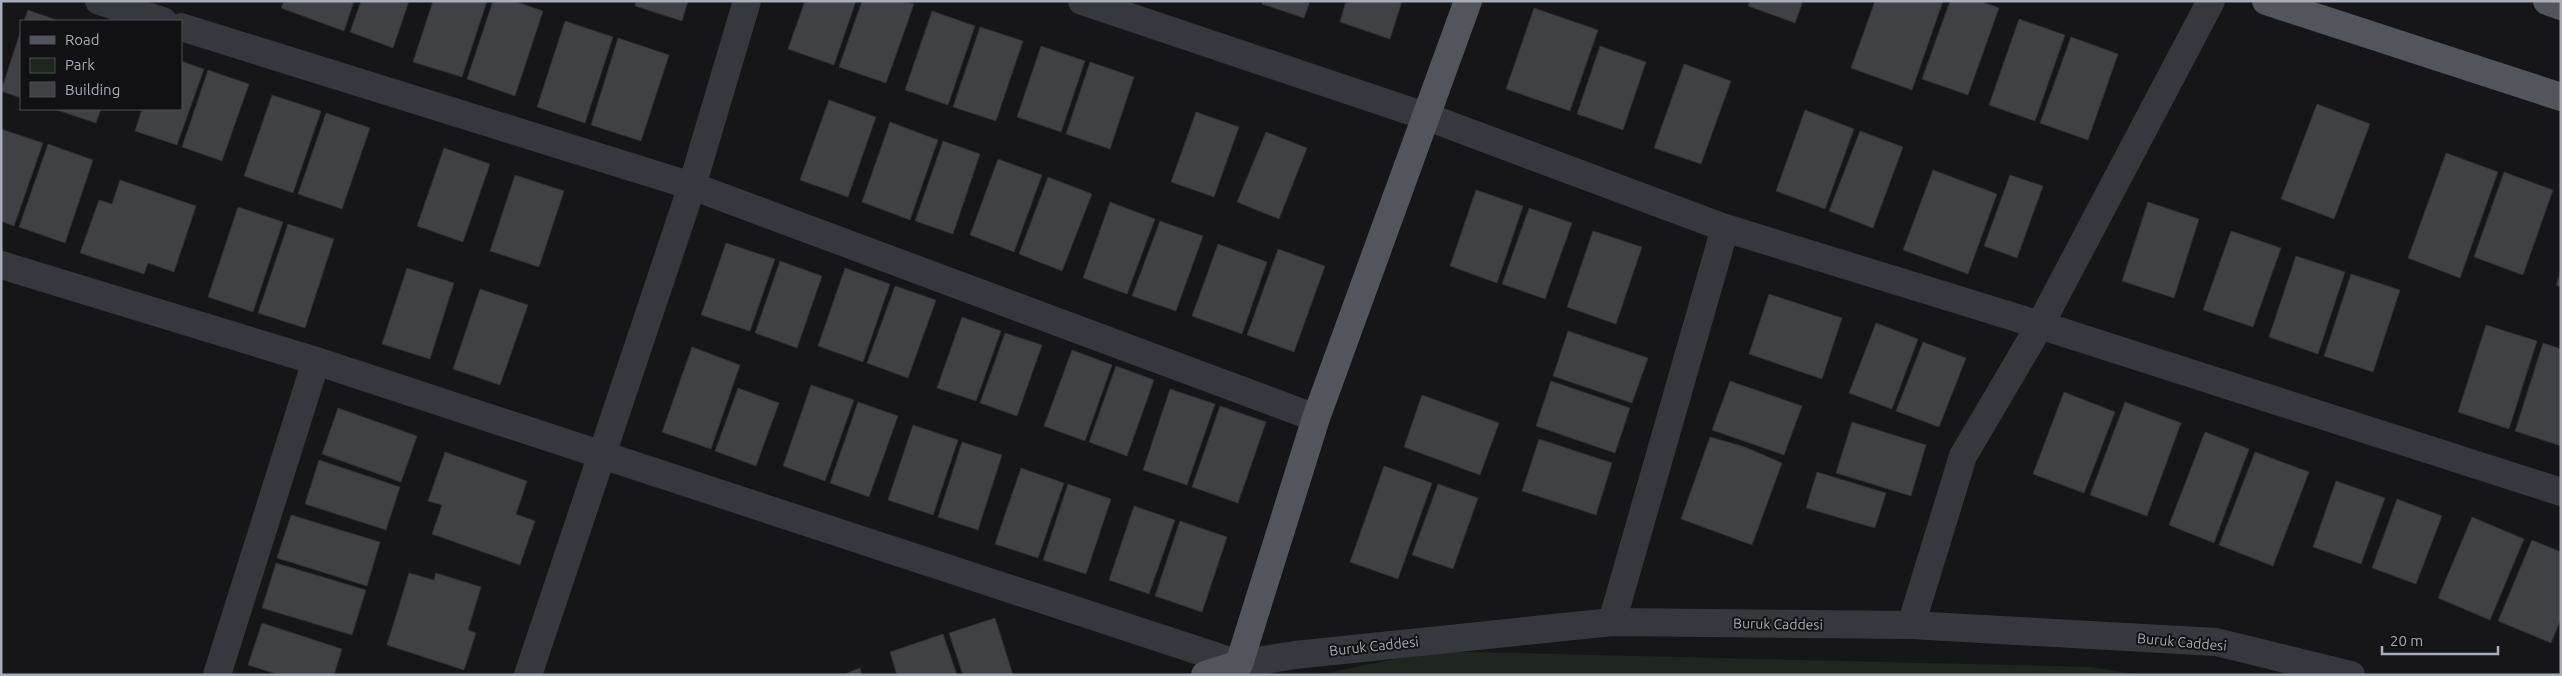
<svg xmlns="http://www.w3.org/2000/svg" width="2562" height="676" font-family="Ubuntu,sans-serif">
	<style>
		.green { fill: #1e261f }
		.building { fill: #404145; stroke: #303034 }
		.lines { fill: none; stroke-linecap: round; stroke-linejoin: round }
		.minor { stroke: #37383d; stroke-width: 28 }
		.major { stroke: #53555c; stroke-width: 28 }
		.labels { text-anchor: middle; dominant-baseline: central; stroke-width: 4; stroke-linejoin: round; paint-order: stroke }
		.street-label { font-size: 14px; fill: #a8adb8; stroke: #111113 }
	</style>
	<rect width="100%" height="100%" fill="#161618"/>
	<polygon class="green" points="1433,651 2092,667 2139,675 1318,675"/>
	<g class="building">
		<polygon points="284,1 354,1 344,31 281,8"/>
		<polygon points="361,1 409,1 393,48 350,32"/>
		<polygon points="433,1 487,1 462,77 413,62"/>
		<polygon points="493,1 514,1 543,11 515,96 467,79"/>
		<polygon points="636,1 688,1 682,21 635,6"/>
		<polygon points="805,1 856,1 834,65 788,49"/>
		<polygon points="862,1 904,1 914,4 886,83 839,67"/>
		<polygon points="1263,1 1310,1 1304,18 1262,4"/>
		<polygon points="1346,1 1402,1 1390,39 1340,22"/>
		<polygon points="1750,1 1803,1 1795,23 1748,6"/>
		<polygon points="1875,1 1943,1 1912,90 1851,68"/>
		<polygon points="1950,1 1980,1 1999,8 1968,95 1922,79"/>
		<polygon points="1534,8 1598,30 1570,111 1506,89"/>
		<polygon points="28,10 59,21 24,21"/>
		<polygon points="932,11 975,26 948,105 905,90"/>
		<polygon points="2019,19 2065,35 2035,121 1989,105"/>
		<polygon points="565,21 613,37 585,123 537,107"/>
		<polygon points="980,27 1023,41 996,121 953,107"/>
		<polygon points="21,30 21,98 1,91"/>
		<polygon points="2071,37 2118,54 2088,140 2040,123"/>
		<polygon points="618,38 669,55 641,141 591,125"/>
		<polygon points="1041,46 1085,61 1061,132 1017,117"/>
		<polygon points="1600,46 1646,62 1623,130 1577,114"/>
		<polygon points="181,61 204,69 177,145 135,131 142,109 181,109"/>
		<polygon points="1090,62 1134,77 1110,149 1066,134"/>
		<polygon points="1684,64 1731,81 1701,164 1654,148"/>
		<polygon points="208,70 249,84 222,161 182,147"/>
		<polygon points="272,95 321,111 293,193 244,176"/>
		<polygon points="829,100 876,117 848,197 800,180"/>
		<polygon points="2317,104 2370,124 2334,219 2281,199"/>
		<polygon points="54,109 101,109 96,123"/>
		<polygon points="1805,110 1854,129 1825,209 1776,191"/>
		<polygon points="1196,112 1239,127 1214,197 1171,182"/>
		<polygon points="326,113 370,128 342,209 298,194"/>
		<polygon points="890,122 938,140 910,220 862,202"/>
		<polygon points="1,129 43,143 14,226 1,221"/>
		<polygon points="1860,131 1903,147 1873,228 1829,211"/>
		<polygon points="1266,132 1307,148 1279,219 1237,202"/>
		<polygon points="943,141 980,154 953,234 915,221"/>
		<polygon points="48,144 93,160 65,243 19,227"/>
		<polygon points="444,148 490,164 463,242 417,226"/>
		<polygon points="2446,153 2498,172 2460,278 2408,258"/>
		<polygon points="998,159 1042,175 1014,252 970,235"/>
		<polygon points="1933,170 1997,194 1968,274 1903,250"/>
		<polygon points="2504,172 2553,190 2523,275 2474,257"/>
		<polygon points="515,175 564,191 539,267 490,251"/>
		<polygon points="2010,175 2043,186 2017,258 1984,246"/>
		<polygon points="1048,177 1092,194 1062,271 1019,254"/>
		<polygon points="120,180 196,206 174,272 148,263 144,274 80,253 99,200 112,204"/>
		<polygon points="1476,190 1523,206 1497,283 1450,266"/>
		<polygon points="1110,202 1155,219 1127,294 1083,278"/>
		<polygon points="2148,202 2199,219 2174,298 2122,281"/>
		<polygon points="238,207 283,222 253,312 208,297"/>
		<polygon points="1529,208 1572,223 1545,299 1502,284"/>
		<polygon points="1160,221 1203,236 1176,311 1132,296"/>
		<polygon points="288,224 334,239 305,328 258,313"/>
		<polygon points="1593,231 1642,247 1616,324 1567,307"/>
		<polygon points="2231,231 2281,248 2253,327 2203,310"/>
		<polygon points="726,243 775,259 750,331 701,315"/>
		<polygon points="1218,244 1267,262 1242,334 1192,316"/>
		<polygon points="1278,249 1325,266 1294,352 1247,335"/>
		<polygon points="2296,256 2345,272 2318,354 2269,337"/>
		<polygon points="780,261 822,276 797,348 755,333"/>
		<polygon points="407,268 454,283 430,359 382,344"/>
		<polygon points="845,268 890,284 863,362 818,346"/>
		<polygon points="2561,271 2561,287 2556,285"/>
		<polygon points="2351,274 2400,290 2373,372 2324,356"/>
		<polygon points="895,286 936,300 908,378 867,363"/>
		<polygon points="480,289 528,305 500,385 453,369"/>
		<polygon points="1769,294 1842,318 1822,379 1749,354"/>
		<polygon points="962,317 1001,331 976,401 937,388"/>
		<polygon points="1876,323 1918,339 1892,409 1849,393"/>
		<polygon points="2486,325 2537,341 2509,429 2458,412"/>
		<polygon points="1568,331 1648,358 1632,403 1553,376"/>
		<polygon points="1005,333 1042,345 1017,416 980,403"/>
		<polygon points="1923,342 1966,358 1939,427 1896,411"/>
		<polygon points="2543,343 2561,349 2561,446 2515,431"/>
		<polygon points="692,347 740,365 711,449 662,432"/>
		<polygon points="1072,350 1112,365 1085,441 1044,426"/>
		<polygon points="1116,366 1154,380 1127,456 1089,442"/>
		<polygon points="1551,381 1630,408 1615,453 1536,426"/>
		<polygon points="1730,381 1802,406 1784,455 1712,430"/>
		<polygon points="811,385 854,400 825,481 783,466"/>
		<polygon points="738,388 779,403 756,466 715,451"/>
		<polygon points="1170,389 1215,404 1187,485 1143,470"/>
		<polygon points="2064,392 2115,412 2084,493 2033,474"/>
		<polygon points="1422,395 1499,423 1480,475 1404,447"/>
		<polygon points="858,402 898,416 869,497 830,483"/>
		<polygon points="2125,402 2181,423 2147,516 2090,495"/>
		<polygon points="1220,406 1266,422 1238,503 1192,487"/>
		<polygon points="338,408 417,436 401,482 322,454"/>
		<polygon points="1852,422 1926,445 1911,496 1836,473"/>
		<polygon points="913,425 958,440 933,515 888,500"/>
		<polygon points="2205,432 2249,449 2214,543 2169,525"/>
		<polygon points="1710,437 1745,447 1782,463 1752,545 1681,519"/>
		<polygon points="1539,439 1612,463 1596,515 1522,491"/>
		<polygon points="962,442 1002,455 978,530 938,517"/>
		<polygon points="445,452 527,481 516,514 535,521 520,565 432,534 442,505 428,501"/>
		<polygon points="2255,452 2309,472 2273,566 2219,545"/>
		<polygon points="319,460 400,487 386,530 305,504"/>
		<polygon points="1384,466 1432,483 1398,579 1350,562"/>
		<polygon points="1021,468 1064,483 1038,558 995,544"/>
		<polygon points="1817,472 1886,493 1875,528 1806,508"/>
		<polygon points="2336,481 2385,498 2361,564 2313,547"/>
		<polygon points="1068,484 1111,499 1086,574 1043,560"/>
		<polygon points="1438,484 1478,498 1453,569 1412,555"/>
		<polygon points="2397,499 2442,516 2416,584 2372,568"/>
		<polygon points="1134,506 1175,520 1149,594 1109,580"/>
		<polygon points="291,515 380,542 367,586 277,558"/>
		<polygon points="2472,517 2524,539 2490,620 2438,598"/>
		<polygon points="1180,521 1227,537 1202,612 1155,596"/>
		<polygon points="2532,540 2561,552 2561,619 2551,643 2498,621"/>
		<polygon points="276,563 366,590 352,635 262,608"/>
		<polygon points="409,573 434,580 436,573 481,587 468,630 476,633 464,670 387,645"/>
		<polygon points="995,618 1013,675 963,675 949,633"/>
		<polygon points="262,623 342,649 334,675 280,675 248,665"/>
		<polygon points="943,634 957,675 897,675 890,652"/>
		<polygon points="860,668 862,675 842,675"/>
	</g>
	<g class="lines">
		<g class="minor">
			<polyline points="99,1 163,21"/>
			<polyline points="1082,1 1425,116 1725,228 2040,325 2561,492"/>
			<polyline points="181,27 692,186 1316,418"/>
			<polyline points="1,265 316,361 1239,664 1295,655 1612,622 1911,625 2216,642 2351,675"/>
			<polyline points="1612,622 1725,228"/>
			<polyline points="1911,625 1963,456 2040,325 2211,1"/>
			<polyline points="217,675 316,361"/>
			<polyline points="528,675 692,186 747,1"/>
		</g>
		<g class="major">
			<polyline points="2266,1 2561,97"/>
			<polyline points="2547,1 2561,6"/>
			<polyline points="1205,675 1239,664 1316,418 1468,1"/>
		</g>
	</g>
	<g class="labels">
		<g class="street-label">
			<text transform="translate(1778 624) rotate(1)">Buruk Caddesi</text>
			<text transform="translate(2182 642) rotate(5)">Buruk Caddesi</text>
			<text transform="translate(1374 646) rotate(-6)">Buruk Caddesi</text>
		</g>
	</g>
	<rect width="2562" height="676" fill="none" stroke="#a8adb8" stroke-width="5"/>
	<rect x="20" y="20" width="162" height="90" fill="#111113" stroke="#4d4f55"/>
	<rect x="30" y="36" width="25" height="8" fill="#53555c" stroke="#4d4f55"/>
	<text x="65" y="45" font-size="15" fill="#a8adb8">Road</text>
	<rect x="30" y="58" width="25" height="15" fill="#1e261f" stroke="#4d4f55"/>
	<text x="65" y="70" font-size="15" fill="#a8adb8">Park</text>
	<rect x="30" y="82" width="25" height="15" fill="#404145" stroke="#4d4f55"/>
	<text x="65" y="95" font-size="15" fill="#a8adb8">Building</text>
	<path d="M2382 646v8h116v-8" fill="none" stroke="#a8adb8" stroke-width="2.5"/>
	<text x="2390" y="646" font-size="15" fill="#a8adb8" stroke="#111113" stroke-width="4" paint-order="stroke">20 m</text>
</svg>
